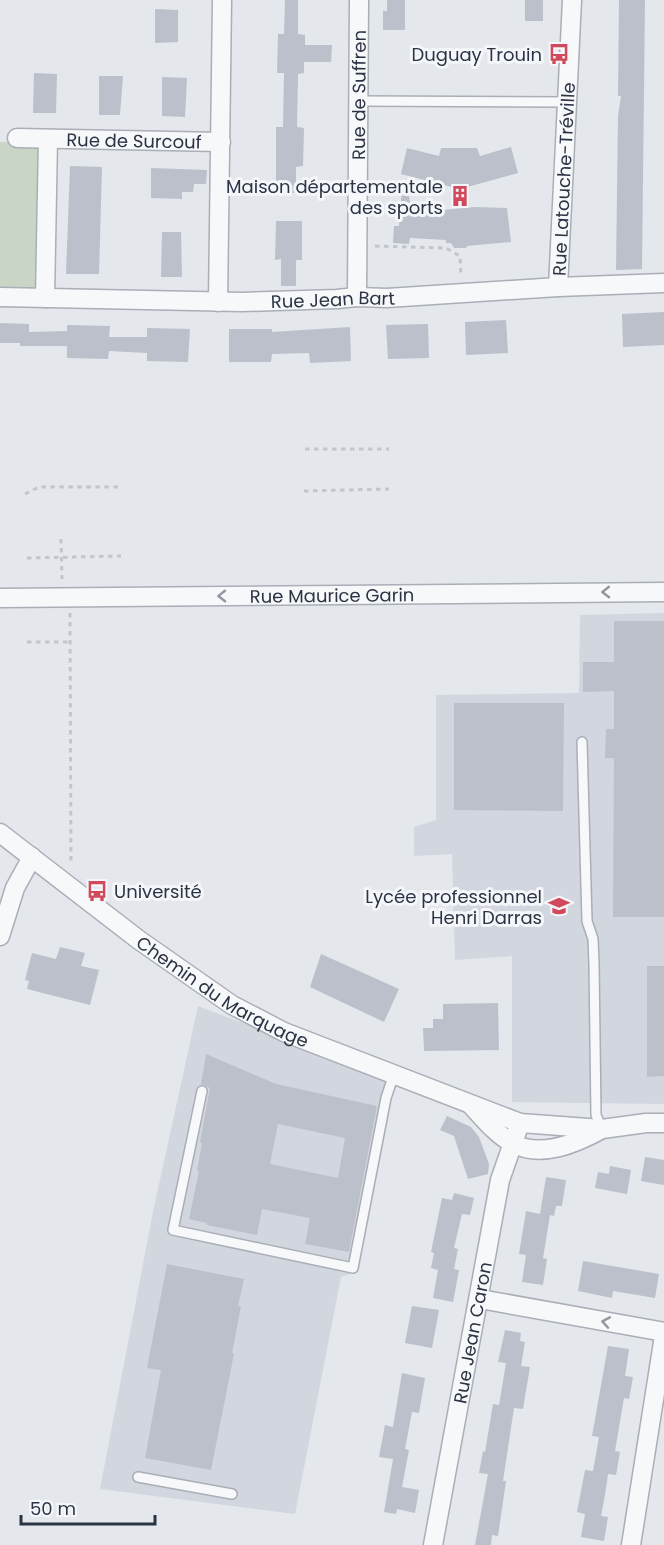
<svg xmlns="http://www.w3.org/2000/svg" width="664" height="1545" font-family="Poppins,sans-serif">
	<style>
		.built { fill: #d2d6de }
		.green { fill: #c9d6c5 }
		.building { fill: #bbc0ca; fill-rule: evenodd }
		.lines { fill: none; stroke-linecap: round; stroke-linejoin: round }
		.service-casing { stroke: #a9aeb7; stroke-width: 12 }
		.minor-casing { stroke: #a9aeb7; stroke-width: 21 }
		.path { stroke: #c2c5cb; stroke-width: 3; stroke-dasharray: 4.5 4.5; stroke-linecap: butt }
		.service { stroke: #f7f8fa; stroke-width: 9 }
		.minor { stroke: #f7f8fa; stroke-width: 18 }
		.oneway { stroke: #9196a0 }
		.labels { text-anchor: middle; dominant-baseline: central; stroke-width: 6; stroke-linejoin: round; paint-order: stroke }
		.poi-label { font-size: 18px; fill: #2b3445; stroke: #f4f6f9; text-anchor: end }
		.street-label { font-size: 18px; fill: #2b3445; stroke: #f4f6f9 }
	</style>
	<rect width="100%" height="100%" fill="#e4e7ec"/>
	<g class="built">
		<polygon points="664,613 664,1104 512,1102 512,956 455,960 452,854 414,856 414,827 436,820 436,695 579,693 580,615"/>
		<polygon points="198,1006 388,1078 353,1273 341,1277 295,1514 100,1489 153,1212"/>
	</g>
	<polygon class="green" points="0,142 36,143 44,151 40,283 31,290 0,289"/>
	<g class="building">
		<polygon points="285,0 298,0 298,34 305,35 305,45 332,45 331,62 304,62 304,73 298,74 297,127 304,128 303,166 296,167 296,193 276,193 276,127 283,127 284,73 277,73 278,34 284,34"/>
		<polygon points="387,0 405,0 405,30 383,30 383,11 387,11"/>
		<rect x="525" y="0" width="18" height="21"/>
		<polygon points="619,0 645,0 642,269 616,270 618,116 621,96 618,96"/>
		<polygon points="155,9 178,10 178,42 155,43"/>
		<polygon points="34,73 57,74 56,113 33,113"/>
		<polygon points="99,76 123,76 120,115 99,115"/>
		<polygon points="162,77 187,78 185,117 162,116"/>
		<polygon points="511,147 518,173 460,189 401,174 407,148 439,156 441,148 477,148 480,156"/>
		<polygon points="70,166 102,167 99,274 66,274"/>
		<polygon points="151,168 207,170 206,184 194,184 193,192 182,192 182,199 151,198"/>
		<polygon points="402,186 407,186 412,213 475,207 507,208 511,242 467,246 466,248 454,248 451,243 446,243 446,240 410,238 409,244 393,243 394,226 399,226"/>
		<polygon points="276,221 302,221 302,260 296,260 296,286 281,286 281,259 275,260"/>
		<polygon points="162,232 181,232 182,277 161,277"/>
		<polygon points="664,312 664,345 623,347 622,314"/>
		<polygon points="506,320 508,353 466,355 465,322"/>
		<polygon points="0,323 29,324 29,332 67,331 67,325 110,326 109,337 147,337 147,328 190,329 188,362 147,361 147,353 109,351 108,359 67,358 67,346 20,346 20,343 0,343"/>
		<polygon points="428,324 429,358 388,359 386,325"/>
		<polygon points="350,327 351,361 310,363 309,353 272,354 271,362 229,362 229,329 272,329 272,332"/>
		<polygon points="614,621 664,621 664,917 613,917 614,758 605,758 606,729 614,729 614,691 583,692 583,662 614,662"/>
		<polygon points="454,703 564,703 563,811 454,810"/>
		<polygon points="60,947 85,953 81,966 99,970 90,1005 27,989 29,981 25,980 32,953 56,959"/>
		<polygon points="321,954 399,989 384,1022 310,987"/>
		<polygon points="647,966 664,966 664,1076 647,1077"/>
		<polygon points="498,1003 499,1050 424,1051 423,1028 433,1028 433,1019 443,1019 443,1004"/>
		<path d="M206 1054 276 1084 377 1106 349 1252 305 1244 310 1218 262 1209 257 1235 207 1225V1223L189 1219 199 1171H197L202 1143 200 1142 210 1088 201 1084ZM278 1124 345 1138 338 1178 270 1164Z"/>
		<polygon points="447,1116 471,1127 479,1137 489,1164 488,1174 468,1179 454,1136 440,1130"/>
		<polygon points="645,1157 664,1160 664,1185 641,1181"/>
		<polygon points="610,1166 631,1170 627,1194 595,1188 598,1172 609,1174"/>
		<polygon points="546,1177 566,1180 562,1206 556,1206 554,1216 550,1215 543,1258 547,1259 543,1285 522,1282 526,1255 519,1254 526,1211 540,1214"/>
		<polygon points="454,1193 474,1198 470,1215 462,1214 454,1248 458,1249 454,1269 459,1270 453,1302 433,1298 438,1270 431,1268 434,1253 431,1252 442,1198 452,1200"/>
		<polygon points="583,1261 659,1274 655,1298 613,1291 612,1298 578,1291"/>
		<polygon points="167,1264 244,1279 238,1306 241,1306 232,1353 234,1354 211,1470 145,1458 161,1370 147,1368"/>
		<polygon points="412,1306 439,1310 432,1348 405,1343"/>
		<polygon points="505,1330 521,1333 520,1341 525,1342 521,1366 530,1367 523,1409 514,1408 503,1481 506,1481 498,1536 492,1535 491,1545 475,1545 488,1474 479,1473 483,1451 485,1452 493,1404 499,1405 506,1363 498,1362"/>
		<polygon points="608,1346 629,1349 625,1376 633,1377 629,1399 624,1398 615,1451 620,1452 616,1475 608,1474 605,1495 601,1516 608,1517 604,1541 581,1537 585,1514 577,1512 585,1470 593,1471 599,1437 592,1436"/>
		<polygon points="402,1373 425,1378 419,1413 412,1412 405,1449 409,1450 402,1487 419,1490 415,1513 397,1509 396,1514 384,1512 393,1459 379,1457 385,1425 393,1427"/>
	</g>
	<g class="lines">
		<defs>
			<g id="service">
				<polyline points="359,101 567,102"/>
				<polyline points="582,742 587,921 593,939 594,964 596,1115 602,1129"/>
				<polyline points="202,1091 173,1230 353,1268 386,1098 394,1074"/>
				<polyline points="138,1477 232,1494"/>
			</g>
			<g id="minor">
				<path id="s1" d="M17 138 221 142"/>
				<path id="s2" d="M558 287 572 0"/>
				<path id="s3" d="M0 297 242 302 337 299 357 297 387 298 558 287 664 283"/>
				<path id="s4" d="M357 297 359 0"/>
				<polyline points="45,298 48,139"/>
				<polyline points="218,302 222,0"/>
				<path id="s5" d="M0 598 664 592"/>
				<path id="s6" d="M0 833 139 940 232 1005 284 1032 520 1123 602 1129 646 1123H664"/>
				<polyline points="0,936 15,888 32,857"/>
				<path d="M471 1105C483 1118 496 1134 512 1143 541 1159 577 1143 602 1129"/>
				<polyline points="480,1299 664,1332"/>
				<path id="s7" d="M433 1545 500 1180 520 1123"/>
				<polyline points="631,1545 664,1336"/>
			</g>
		</defs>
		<use href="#service" class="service-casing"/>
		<use href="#minor" class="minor-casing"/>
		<g class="path">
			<polyline points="375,246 446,248 460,256 461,276"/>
			<polyline points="305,449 389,449"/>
			<polyline points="304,491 389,489"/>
			<polyline points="25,494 39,487 119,487"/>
			<polyline points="61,539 62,579"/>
			<polyline points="27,558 121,556"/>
			<polyline points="70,613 71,865"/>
			<polyline points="27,642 70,642"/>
		</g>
		<use href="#service" class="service"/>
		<use href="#minor" class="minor"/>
	</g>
	<defs><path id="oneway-chevron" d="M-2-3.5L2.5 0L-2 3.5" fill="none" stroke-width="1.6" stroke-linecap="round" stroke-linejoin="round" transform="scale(1.5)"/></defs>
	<g class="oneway">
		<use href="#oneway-chevron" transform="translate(606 592) rotate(179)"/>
		<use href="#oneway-chevron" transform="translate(222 596) rotate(179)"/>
		<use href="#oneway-chevron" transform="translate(606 1322) rotate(-170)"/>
	</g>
	<defs>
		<symbol id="bus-bare" viewBox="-9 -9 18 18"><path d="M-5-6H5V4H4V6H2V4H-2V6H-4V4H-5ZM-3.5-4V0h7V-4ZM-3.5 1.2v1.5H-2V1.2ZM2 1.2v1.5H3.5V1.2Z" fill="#d1495b" stroke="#f4f6f9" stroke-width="2.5" paint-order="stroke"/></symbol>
		<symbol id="building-bare" viewBox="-9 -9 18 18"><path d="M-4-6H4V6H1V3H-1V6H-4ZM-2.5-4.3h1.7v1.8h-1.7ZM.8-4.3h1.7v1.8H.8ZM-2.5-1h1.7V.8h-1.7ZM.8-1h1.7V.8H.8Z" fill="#d1495b" stroke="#f4f6f9" stroke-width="2.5" paint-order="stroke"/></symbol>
		<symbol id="school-bare" viewBox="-9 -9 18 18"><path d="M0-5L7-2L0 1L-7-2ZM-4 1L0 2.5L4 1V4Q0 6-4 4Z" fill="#d1495b" stroke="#f4f6f9" stroke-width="2.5" paint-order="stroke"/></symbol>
	</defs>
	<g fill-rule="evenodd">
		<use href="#bus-bare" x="544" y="39" width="30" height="30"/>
		<use href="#building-bare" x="445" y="181" width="30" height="30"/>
		<use href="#bus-bare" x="82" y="876" width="30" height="30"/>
		<use href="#school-bare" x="544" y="891" width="30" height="30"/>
	</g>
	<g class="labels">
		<g class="poi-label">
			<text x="542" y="54">Duguay Trouin</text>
			<text x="443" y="186">Maison départementale<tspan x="443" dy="21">des sports</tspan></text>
			<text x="114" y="891" text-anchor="start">Université</text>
			<text x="542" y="896">Lycée professionnel<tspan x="542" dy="21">Henri Darras</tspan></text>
		</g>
		<g class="street-label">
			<text stroke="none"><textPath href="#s4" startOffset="202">Rue de Suffren</textPath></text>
			<text stroke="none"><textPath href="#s1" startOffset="117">Rue de Surcouf</textPath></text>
			<text stroke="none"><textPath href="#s2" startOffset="108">Rue Latouche-Tréville</textPath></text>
			<text stroke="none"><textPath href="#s3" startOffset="333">Rue Jean Bart</textPath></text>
			<text stroke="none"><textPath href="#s5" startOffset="332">Rue Maurice Garin</textPath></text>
			<text stroke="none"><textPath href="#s6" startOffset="274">Chemin du Marquage</textPath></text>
			<text stroke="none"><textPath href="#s7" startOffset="216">Rue Jean Caron</textPath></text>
		</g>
	</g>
	<path d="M21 1515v9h134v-9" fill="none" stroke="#2b3445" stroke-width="3"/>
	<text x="30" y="1515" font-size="18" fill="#2b3445" stroke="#f4f6f9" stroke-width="4.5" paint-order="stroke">50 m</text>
</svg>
